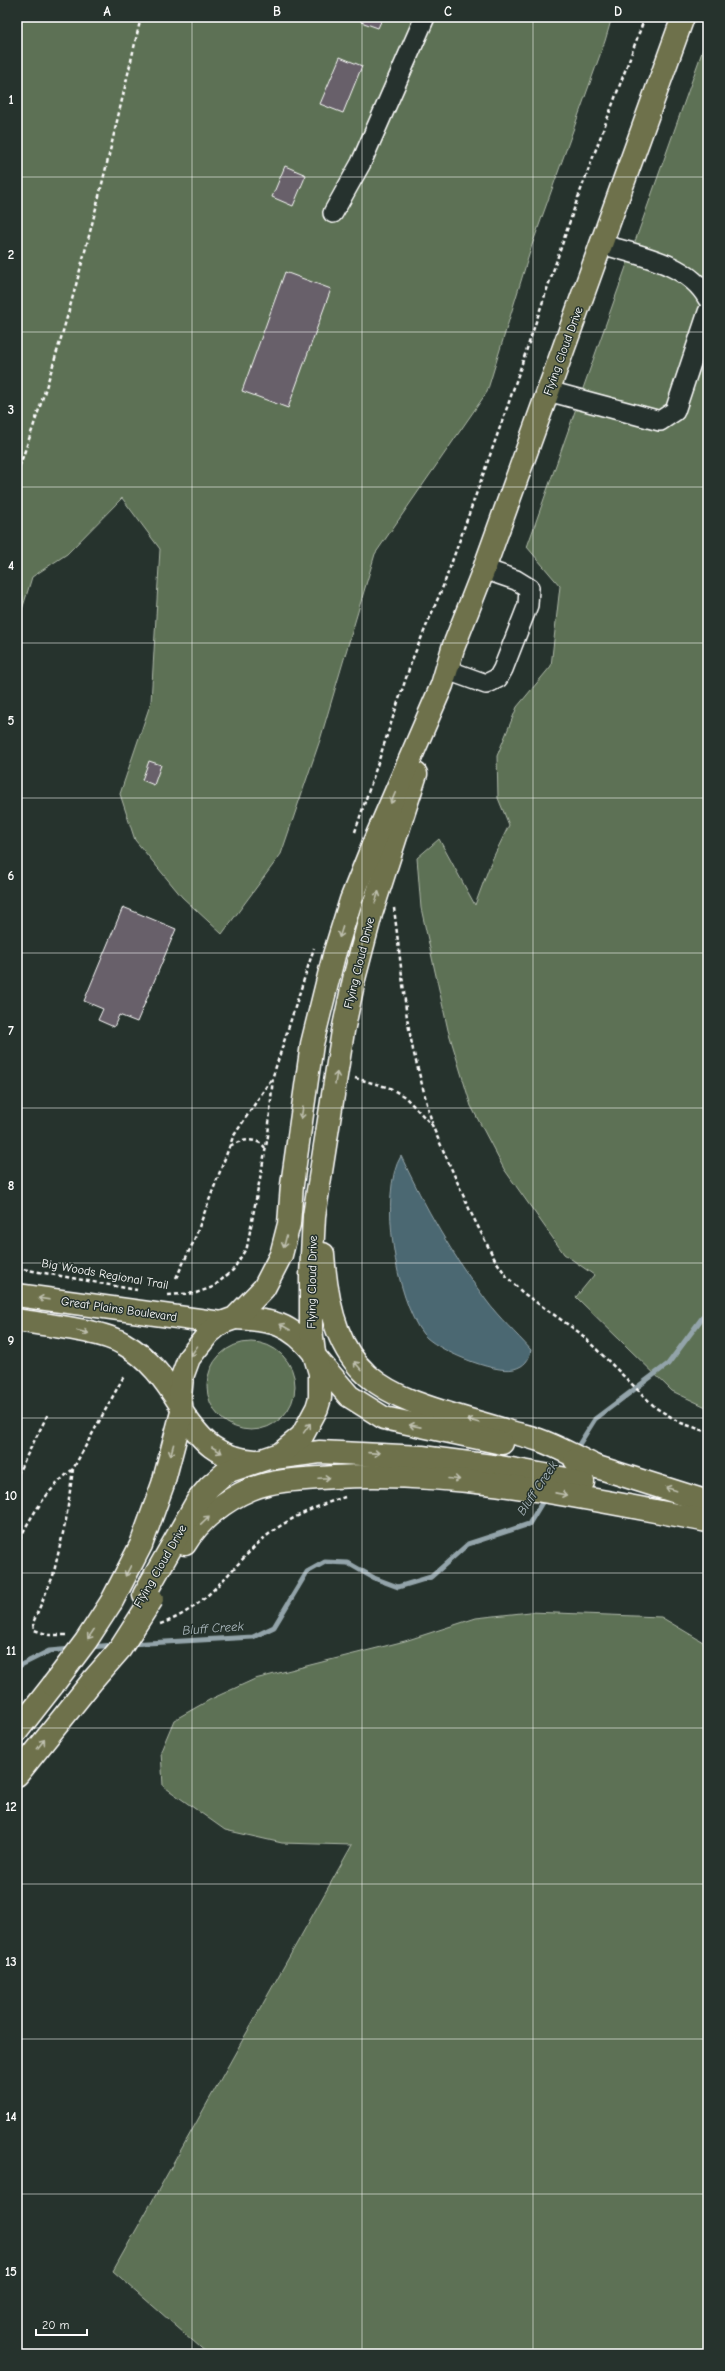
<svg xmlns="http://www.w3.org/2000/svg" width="725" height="2371" font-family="'Comic Neue',sans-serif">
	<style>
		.green { fill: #5d7154; stroke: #aeb8aa }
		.water { fill: #4b6872; stroke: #93a4aa }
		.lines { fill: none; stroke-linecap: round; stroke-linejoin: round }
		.stream { stroke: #93a4aa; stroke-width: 5 }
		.building { fill: #68616a; stroke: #fff }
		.minor-casing { stroke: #fff; stroke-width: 22 }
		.major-casing { stroke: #fff; stroke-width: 25 }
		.path { stroke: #fff; stroke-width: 2.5; stroke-dasharray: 4 3; stroke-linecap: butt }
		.minor { stroke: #26332d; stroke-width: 19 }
		.major { stroke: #6e714b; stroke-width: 22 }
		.major-bridge-casing { stroke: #fff; stroke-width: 25; stroke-linecap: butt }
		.major-bridge { stroke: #6e714b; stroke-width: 22 }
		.oneway { stroke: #bebfae }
		.grid { fill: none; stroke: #fff; stroke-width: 1; stroke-opacity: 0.55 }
		.labels { text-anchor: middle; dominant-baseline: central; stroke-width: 3; stroke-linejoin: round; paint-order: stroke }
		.street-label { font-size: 12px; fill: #fff; stroke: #26332d }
		.water-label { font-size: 13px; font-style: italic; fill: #aebbc0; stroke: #26332d }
		.neatline { fill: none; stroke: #fff; stroke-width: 1.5 }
		.grid-label { font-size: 13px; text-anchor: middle; font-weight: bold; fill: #fff }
	</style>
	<rect width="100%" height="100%" fill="#26332d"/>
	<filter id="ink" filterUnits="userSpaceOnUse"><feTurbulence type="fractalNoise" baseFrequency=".025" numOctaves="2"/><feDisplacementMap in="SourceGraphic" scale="8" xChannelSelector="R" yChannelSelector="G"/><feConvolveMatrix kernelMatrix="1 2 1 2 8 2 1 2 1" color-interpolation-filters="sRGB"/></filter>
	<g filter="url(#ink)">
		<g class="green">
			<polygon points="17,17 612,17 605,41 532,245 487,392 375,554 320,740 281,854 222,934 182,897 135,840 120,794 151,702 160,549 122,498 67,554 32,577 17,626"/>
			<polygon points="708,35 708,1408 672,1391 576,1297 594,1275 564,1254 504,1169 471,1106 448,1030 421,908 417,858 439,839 475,905 491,862 509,825 498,798 497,756 517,707 551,666 560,586 527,547"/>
			<circle cx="251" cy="1386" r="44"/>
			<polygon points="530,1612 661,1617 708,1645 708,2354 208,2354 113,2271 352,1845 282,1843 225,1830 163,1786 161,1751 174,1720 211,1699 255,1679 405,1641 476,1618"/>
		</g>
		<path class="water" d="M401 1156C425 1207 452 1255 486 1300 499 1318 516 1333 531 1350 529 1360 525 1366 514 1369 494 1374 436 1350 423 1334 396 1300 378 1193 401 1156Z"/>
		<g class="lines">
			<g class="stream">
				<polyline points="575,1451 595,1419 668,1364 708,1310"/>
				<polyline points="130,1644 253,1637 274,1627 307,1572 325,1562 348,1563 374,1578 398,1587 431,1577 468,1544 529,1524 546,1496"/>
				<polyline points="90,1647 114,1645"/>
				<polyline points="17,1667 49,1651 72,1649"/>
			</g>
		</g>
		<g class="building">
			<polygon points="363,17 383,17 378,28 361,22"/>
			<polygon points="340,57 362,66 343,113 320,104"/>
			<polygon points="285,166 306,175 293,206 272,197"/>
			<polygon points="285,272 331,289 288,408 242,391"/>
			<polygon points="149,761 161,765 154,785 142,780"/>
			<polygon points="123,907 176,929 137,1022 119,1015 114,1027 98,1020 103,1009 84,1001"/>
		</g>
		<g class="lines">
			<defs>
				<g id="minor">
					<polyline points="333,213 361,163 425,17"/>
					<path d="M601 244C637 255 689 263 708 299"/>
					<polyline points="548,391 660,421 675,411 708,312"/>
					<polyline points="447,670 486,684 498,678 503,669 528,605 529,588 516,580 484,569"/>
				</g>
				<g id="major">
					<path d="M323 1254C333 1391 389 1396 504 1430 516 1434 528 1436 539 1440 556 1446 572 1455 589 1463"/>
					<polyline points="17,1295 221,1323"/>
					<path d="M235 1318C272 1320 290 1323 314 1353"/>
					<path d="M17 1320C45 1325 101 1330 124 1344 149 1358 165 1380 180 1404"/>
					<polyline points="317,1359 349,1396 384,1418 502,1443"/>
					<path d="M182 1412C202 1442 217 1458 255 1461"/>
					<polyline points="274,1458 320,1452 422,1457 500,1467 583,1482"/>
					<polyline points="575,1460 708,1502"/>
					<path d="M185 1544C199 1520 225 1500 251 1489 276 1479 307 1479 334 1477 461 1470 584 1498 708 1521"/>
					<polyline points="144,1595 198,1500 209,1487 226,1472 280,1454 302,1436 317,1408 320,1398 320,1373 314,1353 311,1329 311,1275 314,1216 343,1031 355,975 371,914 416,774"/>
					<polyline points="112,1601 141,1545 163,1484 182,1412 180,1397 182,1377 189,1358 209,1333 221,1323 235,1318 264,1288 281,1255 289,1224 292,1185 312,1044 334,955 351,900 375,840 442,685 453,648 484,569 683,17"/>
					<polyline points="17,1731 53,1685"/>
					<polyline points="17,1775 93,1680"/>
				</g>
			</defs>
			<use href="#minor" class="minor-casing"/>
			<use href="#major" class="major-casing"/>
			<g class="path">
				<path d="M17 473C71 325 106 170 141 17"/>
				<polyline points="355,832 412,660 444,584 509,402 576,203 645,17"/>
				<polyline points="394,908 407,1018 413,1050 432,1123"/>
				<polyline points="355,1078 390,1088 405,1097 432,1125 471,1213 494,1258 507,1277 523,1293 580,1333 656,1408 681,1423 708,1432"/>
				<path d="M230 1146C240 1140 257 1136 265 1148"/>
				<polyline points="17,1268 137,1290"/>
				<polyline points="176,1278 193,1243 233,1137 272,1078"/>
				<polyline points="168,1295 196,1293 213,1287 233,1270 247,1247 268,1136 273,1076 314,948"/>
				<polyline points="17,1475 48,1414"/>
				<path d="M17 1545C30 1516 48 1489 73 1469"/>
				<path d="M160 1624C209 1608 230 1566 269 1534 291 1517 319 1505 345 1497"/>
				<polyline points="66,1635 49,1635 34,1630 33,1623 53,1576 66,1520 73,1469 124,1376"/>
			</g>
			<use href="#minor" class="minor"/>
			<use href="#major" class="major"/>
			<defs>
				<g id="major-bridge">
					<polyline points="93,1680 120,1649 152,1599"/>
					<polyline points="53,1685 86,1641 112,1601"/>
				</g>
			</defs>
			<use href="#major-bridge" class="major-bridge-casing"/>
			<use href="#major-bridge" class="major-bridge"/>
		</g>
		<defs><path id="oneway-shaft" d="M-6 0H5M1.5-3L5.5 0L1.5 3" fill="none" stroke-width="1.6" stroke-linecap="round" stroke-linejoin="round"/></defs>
		<g class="oneway">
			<use href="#oneway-shaft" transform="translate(393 798) rotate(113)"/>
			<use href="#oneway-shaft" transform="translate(377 897) rotate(-72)"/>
			<use href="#oneway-shaft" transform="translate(341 932) rotate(108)"/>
			<use href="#oneway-shaft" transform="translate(336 1078) rotate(-81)"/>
			<use href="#oneway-shaft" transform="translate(302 1113) rotate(99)"/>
			<use href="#oneway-shaft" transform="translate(285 1242) rotate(104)"/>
			<use href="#oneway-shaft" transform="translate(44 1299) rotate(-172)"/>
			<use href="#oneway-shaft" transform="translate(285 1327) rotate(-150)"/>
			<use href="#oneway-shaft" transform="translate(83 1332) rotate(13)"/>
			<use href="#oneway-shaft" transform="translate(194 1351) rotate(126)"/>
			<use href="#oneway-shaft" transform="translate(358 1366) rotate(-131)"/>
			<use href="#oneway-shaft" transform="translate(473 1421) rotate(-164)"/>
			<use href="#oneway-shaft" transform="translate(415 1426) rotate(-169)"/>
			<use href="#oneway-shaft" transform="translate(307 1428) rotate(-55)"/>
			<use href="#oneway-shaft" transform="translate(172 1450) rotate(105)"/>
			<use href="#oneway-shaft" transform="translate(217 1450) rotate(30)"/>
			<use href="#oneway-shaft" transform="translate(374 1453) rotate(4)"/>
			<use href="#oneway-shaft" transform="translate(324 1478) rotate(-3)"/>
			<use href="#oneway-shaft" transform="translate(454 1479) rotate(5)"/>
			<use href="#oneway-shaft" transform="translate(671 1489) rotate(-162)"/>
			<use href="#oneway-shaft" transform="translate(561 1494) rotate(11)"/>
			<use href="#oneway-shaft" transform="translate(205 1520) rotate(-44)"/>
			<use href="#oneway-shaft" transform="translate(128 1571) rotate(117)"/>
			<use href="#oneway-shaft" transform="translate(91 1634) rotate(124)"/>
			<use href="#oneway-shaft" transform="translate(41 1744) rotate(-52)"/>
		</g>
	</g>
	<path class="grid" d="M192 17V2354M362 17V2354M533 17V2354M17 177H708M17 332H708M17 487H708M17 643H708M17 798H708M17 953H708M17 1108H708M17 1263H708M17 1418H708M17 1573H708M17 1728H708M17 1884H708M17 2039H708M17 2194H708"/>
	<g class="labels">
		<g class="street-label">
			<text transform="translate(563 351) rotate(-70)">Flying Cloud Drive</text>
			<text transform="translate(359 963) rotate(-76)">Flying Cloud Drive</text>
			<text transform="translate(105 1274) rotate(10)">Big Woods Regional Trail</text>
			<text transform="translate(312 1282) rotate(-89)">Flying Cloud Drive</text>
			<text transform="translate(119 1309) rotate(8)">Great Plains Boulevard</text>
			<text transform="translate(160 1566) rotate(-60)">Flying Cloud Drive</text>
		</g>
		<g class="water-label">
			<text transform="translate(537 1488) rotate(-56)">Bluff Creek</text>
			<text transform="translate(213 1628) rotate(-4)">Bluff Creek</text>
		</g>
	</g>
	<rect width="725" height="2371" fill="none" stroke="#26332d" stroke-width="44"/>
	<path d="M36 2329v6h51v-6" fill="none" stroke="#ffffff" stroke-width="2"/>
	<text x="42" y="2329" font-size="12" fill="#ffffff" stroke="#26332d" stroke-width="3" paint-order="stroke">20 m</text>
	<rect x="22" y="22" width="681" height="2327" class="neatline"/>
	<g class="grid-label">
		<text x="107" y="16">A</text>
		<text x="277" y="16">B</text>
		<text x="448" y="16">C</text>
		<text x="618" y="16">D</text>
		<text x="11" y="104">1</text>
		<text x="11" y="259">2</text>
		<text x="11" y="414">3</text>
		<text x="11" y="570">4</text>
		<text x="11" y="725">5</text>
		<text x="11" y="880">6</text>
		<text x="11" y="1035">7</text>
		<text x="11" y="1190">8</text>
		<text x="11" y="1345">9</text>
		<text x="11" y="1500">10</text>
		<text x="11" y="1655">11</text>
		<text x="11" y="1811">12</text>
		<text x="11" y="1966">13</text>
		<text x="11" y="2121">14</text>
		<text x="11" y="2276">15</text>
	</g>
</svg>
